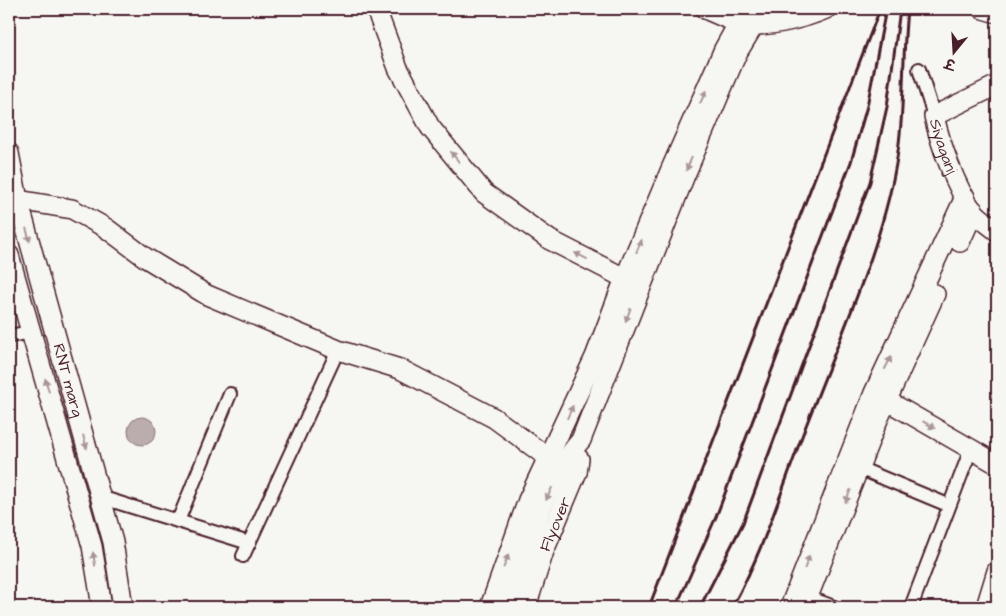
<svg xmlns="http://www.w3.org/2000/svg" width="1006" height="616" font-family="'Architects Daughter','Playpen Sans Deva',sans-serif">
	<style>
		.water { fill: #bbadae; stroke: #8e747a }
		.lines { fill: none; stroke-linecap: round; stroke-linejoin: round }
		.street-casing { stroke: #4a1f2b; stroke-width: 16 }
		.secondary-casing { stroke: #4a1f2b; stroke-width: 22 }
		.street { stroke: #f6f6f2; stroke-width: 12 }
		.secondary { stroke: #f6f6f2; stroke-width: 19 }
		.rail { stroke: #4a1f2b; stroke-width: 3 }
		.oneway { fill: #a99598 }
		.labels { text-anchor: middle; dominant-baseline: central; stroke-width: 5; stroke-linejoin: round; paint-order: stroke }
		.street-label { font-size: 16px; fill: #4a1f2b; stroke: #f6f6f2 }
	</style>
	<rect width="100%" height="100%" fill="#f6f6f2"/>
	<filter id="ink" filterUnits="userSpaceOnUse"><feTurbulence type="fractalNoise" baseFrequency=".02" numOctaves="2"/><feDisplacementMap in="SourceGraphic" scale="10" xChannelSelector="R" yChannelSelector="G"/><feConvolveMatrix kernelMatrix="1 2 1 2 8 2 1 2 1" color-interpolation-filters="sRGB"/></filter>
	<g filter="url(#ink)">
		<circle class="water" cx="142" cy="431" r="14"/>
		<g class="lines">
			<defs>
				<g id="street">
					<polyline points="919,69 934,116"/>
					<polyline points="9,336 32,332"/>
					<polyline points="859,468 948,505"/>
					<polyline points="100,497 249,543"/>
					<polyline points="178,521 230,394"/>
					<polyline points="243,556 338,350"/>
					<polyline points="807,597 834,607"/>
					<polyline points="911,607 971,449"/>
				</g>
				<g id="secondary">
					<polyline points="376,9 398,68 430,127 484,193 550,240 634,283"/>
					<path d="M705 9C720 15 737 25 753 25 777 25 805 18 826 9"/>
					<polyline points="983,9 997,13"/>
					<path id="s1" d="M997 85 934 116C940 143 956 189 973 211 979 218 990 225 997 231"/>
					<path id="s2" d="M9 153 18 200 113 542 123 607"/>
					<polyline points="18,200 72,209 106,228 146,258 207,295 338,350 400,369 494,418 547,457 577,472"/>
					<polyline points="960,242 974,211"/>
					<polyline points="9,255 92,546 102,607"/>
					<polyline points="877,395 997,464"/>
					<polyline points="490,607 528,500 595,357 625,278 671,169 724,49 739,22"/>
					<path d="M509 607C523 557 546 479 581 440L685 175 737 53 754 25"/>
					<path id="s3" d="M526 607 544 551 577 472 579 459"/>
					<polyline points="790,607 874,393 965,197"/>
					<polyline points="804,607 876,424 935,294"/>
					<polyline points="986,607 997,571"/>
				</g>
			</defs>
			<use href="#street" class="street-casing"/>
			<use href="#secondary" class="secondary-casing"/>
			<use href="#street" class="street"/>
			<use href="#secondary" class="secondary"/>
			<g class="rail">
				<polyline points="649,607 880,9"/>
				<polyline points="676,607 716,517 851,162 867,106 886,9"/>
				<polyline points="700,607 743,523 870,182 887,107 900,9"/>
				<path d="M732 607C764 551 785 479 809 418 840 336 881 250 896 164 905 113 902 60 907 9"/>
			</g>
		</g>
		<defs><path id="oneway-solid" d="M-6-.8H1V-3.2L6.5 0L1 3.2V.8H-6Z" transform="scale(1.25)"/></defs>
		<g class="oneway">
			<use href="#oneway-solid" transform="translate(703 97) rotate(-66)"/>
			<use href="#oneway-solid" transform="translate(455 157) rotate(-129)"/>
			<use href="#oneway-solid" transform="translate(689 164) rotate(113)"/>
			<use href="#oneway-solid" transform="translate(28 235) rotate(75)"/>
			<use href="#oneway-solid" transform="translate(639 246) rotate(-67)"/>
			<use href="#oneway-solid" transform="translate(581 256) rotate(-153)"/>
			<use href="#oneway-solid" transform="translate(628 315) rotate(111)"/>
			<use href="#oneway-solid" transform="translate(888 363) rotate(-63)"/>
			<use href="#oneway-solid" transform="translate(47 385) rotate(-106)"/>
			<use href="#oneway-solid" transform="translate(570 412) rotate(-66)"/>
			<use href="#oneway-solid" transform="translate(929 425) rotate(31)"/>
			<use href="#oneway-solid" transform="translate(85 442) rotate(74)"/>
			<use href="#oneway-solid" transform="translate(549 494) rotate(115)"/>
			<use href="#oneway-solid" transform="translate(848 496) rotate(112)"/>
			<use href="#oneway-solid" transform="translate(94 559) rotate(-99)"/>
			<use href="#oneway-solid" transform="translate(506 561) rotate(-70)"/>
			<use href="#oneway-solid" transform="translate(807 562) rotate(-69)"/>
		</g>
	</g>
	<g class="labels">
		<g class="street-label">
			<text stroke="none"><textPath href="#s1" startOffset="102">Siyaganj</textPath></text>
			<text stroke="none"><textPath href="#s2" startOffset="235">RNT marg</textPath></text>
			<text stroke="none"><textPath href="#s3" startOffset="88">Flyover</textPath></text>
		</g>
	</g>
	<rect width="1006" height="616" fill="none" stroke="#f6f6f2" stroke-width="30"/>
	<rect x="15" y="15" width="976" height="586" fill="none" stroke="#4a1f2b" stroke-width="2" filter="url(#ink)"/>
	<g transform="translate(954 52) rotate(198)" stroke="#f6f6f2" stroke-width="4" paint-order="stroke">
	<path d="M0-4L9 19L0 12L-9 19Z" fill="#4a1f2b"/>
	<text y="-8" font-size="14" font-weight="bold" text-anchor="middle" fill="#4a1f2b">उ</text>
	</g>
</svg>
